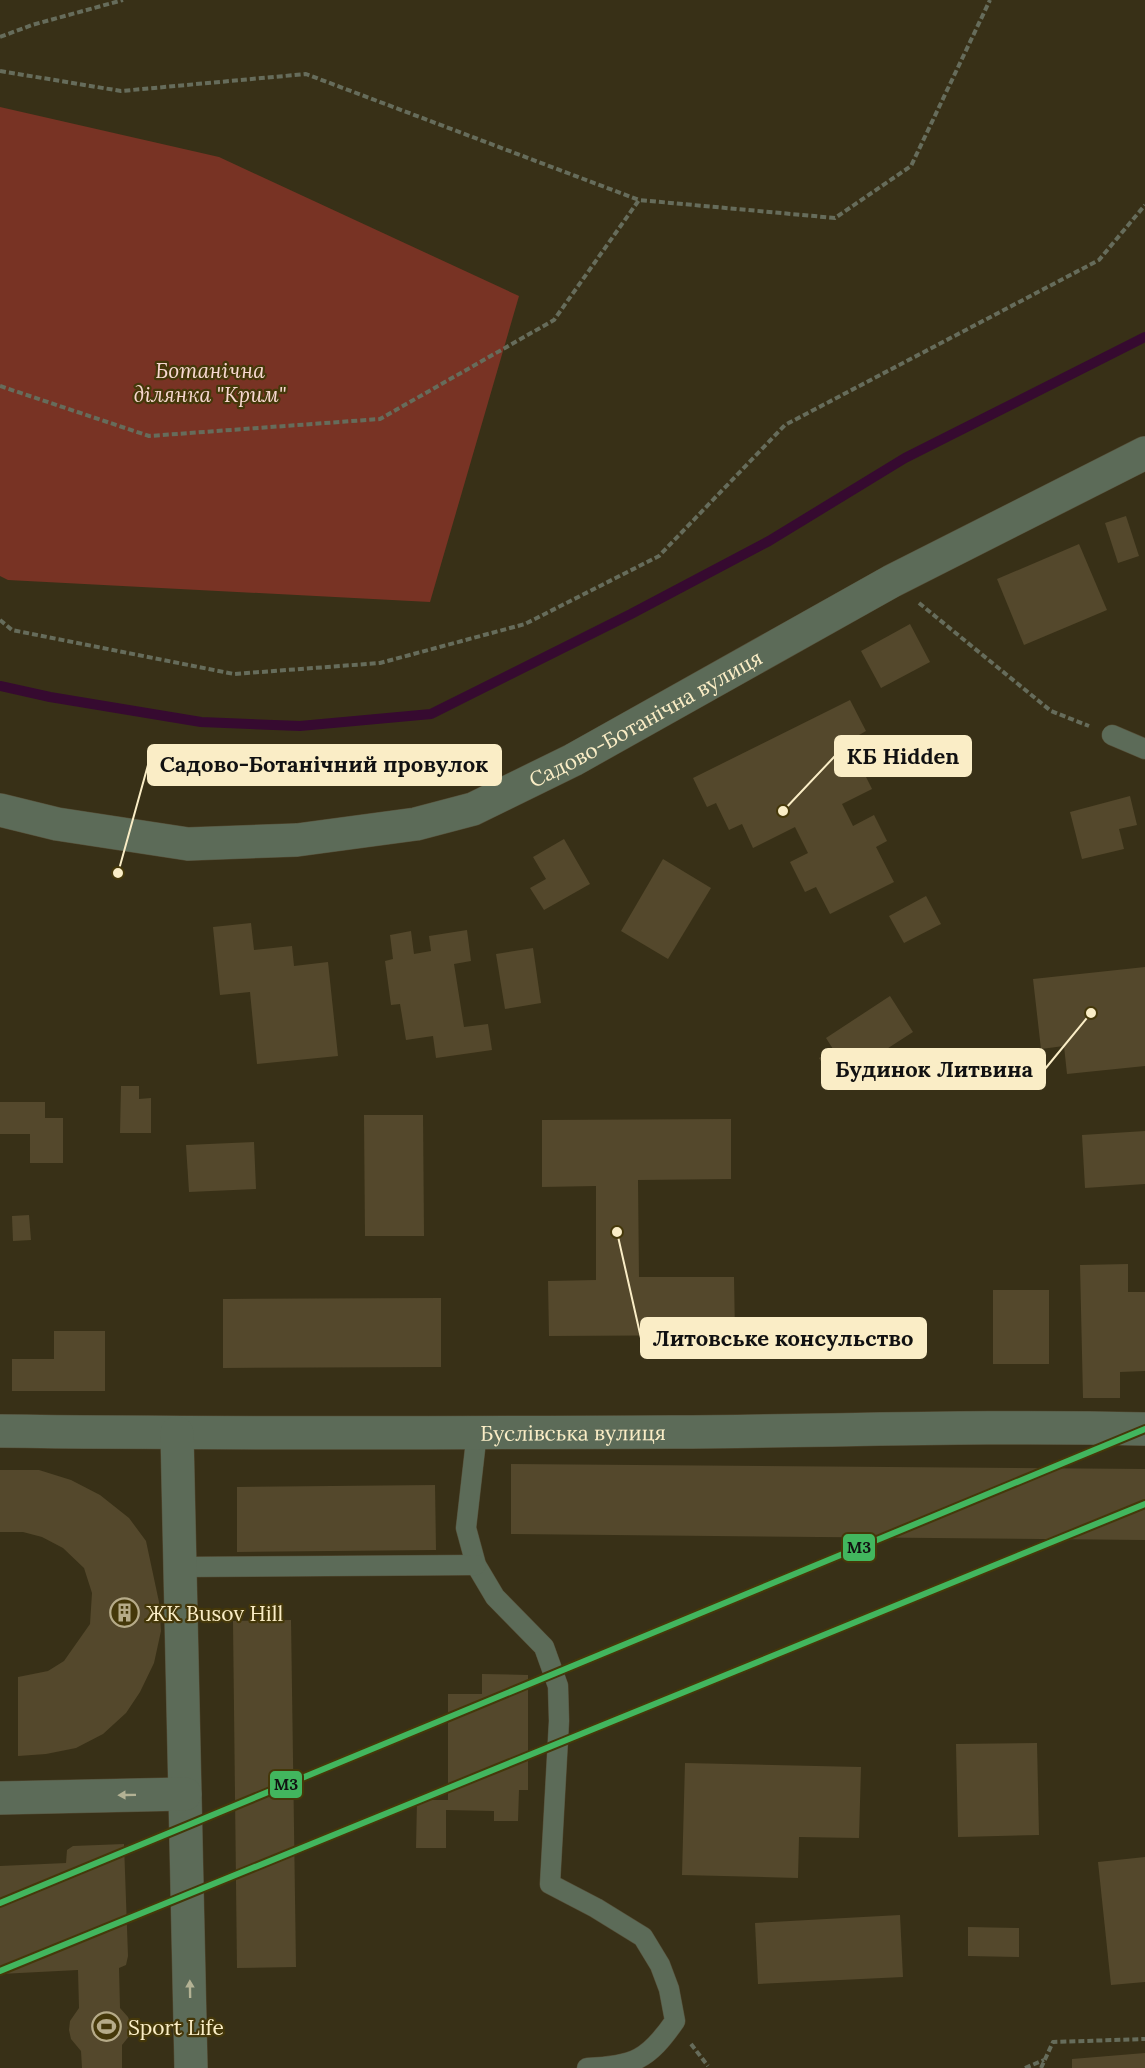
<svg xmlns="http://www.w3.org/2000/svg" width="1145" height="2068" font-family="Lora,serif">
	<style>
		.green { fill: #783324 }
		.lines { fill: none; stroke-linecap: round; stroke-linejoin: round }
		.stream { stroke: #360a30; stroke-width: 10 }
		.building { fill: #54482c }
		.service-casing { stroke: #554d36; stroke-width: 21 }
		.minor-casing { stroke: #554d36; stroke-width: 34 }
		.tertiary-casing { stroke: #554d36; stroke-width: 34 }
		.path { stroke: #666c5b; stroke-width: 4; stroke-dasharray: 6 3; stroke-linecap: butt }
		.service { stroke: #5c6b58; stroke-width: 20 }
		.minor { stroke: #5c6b58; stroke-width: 33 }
		.tertiary { stroke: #5c6b58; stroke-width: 33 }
		.metro-1-casing { stroke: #45380a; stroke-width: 10 }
		.metro-1 { stroke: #42b65e; stroke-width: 6 }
		.oneway { fill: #b3b294 }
		.labels { text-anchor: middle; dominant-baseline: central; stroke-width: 4.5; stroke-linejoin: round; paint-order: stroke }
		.park-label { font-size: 21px; font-style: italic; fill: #f8d8d1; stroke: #45380a }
		.street-label { font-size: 21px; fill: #faedc6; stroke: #45380a }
		.poi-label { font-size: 21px; fill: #faedc6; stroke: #45380a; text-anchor: start }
		.leader { fill: none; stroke: #faedc6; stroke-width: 2 }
		.callout-dot { fill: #faedc6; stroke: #45380a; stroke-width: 2 }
		.callout { fill: #faedc6; stroke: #faedc6; stroke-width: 2 }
		.callout-label { font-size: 22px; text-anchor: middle; font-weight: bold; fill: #111 }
		.line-badge { stroke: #45380a; stroke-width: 2 }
		.pale-badge-label { font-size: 16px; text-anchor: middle; font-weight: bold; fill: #111 }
	</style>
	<rect width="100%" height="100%" fill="#383017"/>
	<polygon class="green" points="0,107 219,157 519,296 430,602 8,580 0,576"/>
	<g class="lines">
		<polyline class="stream" points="0,686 50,697 201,722 300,726 431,714 631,614 769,541 905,458 1145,337"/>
	</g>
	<g class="building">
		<polygon points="1126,516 1139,556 1118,563 1105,523"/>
		<polygon points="1079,544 1107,610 1024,645 997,579"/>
		<polygon points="910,624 930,662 881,688 861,651"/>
		<polygon points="850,700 866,731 859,735 873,763 862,769 872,789 842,804 853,826 874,815 887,841 876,847 894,882 830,914 816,887 805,892 790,862 808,853 795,827 753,848 742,824 729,830 716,803 707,807 693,778"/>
		<polygon points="1130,796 1137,825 1119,829 1124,849 1082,859 1070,812"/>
		<polygon points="564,839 590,884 544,910 530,888 546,879 533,857"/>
		<polygon points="663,859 711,888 668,959 621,931"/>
		<polygon points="926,896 941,924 904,943 889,916"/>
		<polygon points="251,923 254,950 292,946 294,966 328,962 338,1056 257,1064 250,992 220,995 213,927"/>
		<polygon points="467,930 471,961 454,964 464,1027 488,1024 492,1050 436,1058 433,1036 406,1040 400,1004 391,1005 385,961 393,959 390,935 411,931 414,954 431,951 429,936"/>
		<polygon points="533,948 541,1003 505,1009 496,954"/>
		<polygon points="1145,967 1145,1066 1067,1074 1064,1046 1041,1049 1033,979"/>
		<polygon points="890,996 913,1032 834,1083 819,1058 833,1049 826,1038"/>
		<polygon points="121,1086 139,1086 139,1099 151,1098 151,1133 120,1133"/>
		<polygon points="0,1102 45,1102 45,1118 63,1118 63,1163 30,1163 30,1134 0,1134"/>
		<polygon points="364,1115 423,1115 424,1236 365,1236"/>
		<polygon points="731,1119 731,1179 638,1180 639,1277 734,1277 735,1335 549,1336 548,1281 596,1280 596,1186 542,1187 542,1120"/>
		<polygon points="1145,1131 1145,1184 1085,1188 1082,1135"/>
		<polygon points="254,1142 256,1189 189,1192 186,1145"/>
		<polygon points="29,1215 31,1240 13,1241 12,1216"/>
		<polygon points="1128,1264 1128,1292 1145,1292 1145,1371 1120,1372 1120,1398 1083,1398 1080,1265"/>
		<rect x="993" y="1290" width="56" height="74"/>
		<polygon points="441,1298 441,1367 223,1368 223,1299"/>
		<polygon points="54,1331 105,1331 105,1391 12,1391 12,1359 54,1359"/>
		<polygon points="511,1464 1145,1469 1145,1540 511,1534"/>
		<polygon points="0,1470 39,1470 71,1480 100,1495 129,1518 146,1541 159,1602 161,1631 154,1663 140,1692 126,1713 103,1734 76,1748 46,1754 18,1756 18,1677 48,1671 64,1661 90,1624 92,1593 84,1568 63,1548 42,1537 23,1532 0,1532"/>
		<polygon points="435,1485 436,1550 237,1552 237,1487"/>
		<polygon points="291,1620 296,1967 237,1968 233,1621"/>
		<polygon points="482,1674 528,1675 528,1790 519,1790 518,1821 494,1821 494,1811 446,1810 446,1848 416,1848 417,1800 448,1800 448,1694 482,1694"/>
		<polygon points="1037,1743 1039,1835 958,1837 956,1744"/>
		<polygon points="685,1763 861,1767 859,1838 799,1837 798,1878 682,1875"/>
		<polygon points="124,1844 128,1956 126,1965 119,1968 120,2008 128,2017 131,2025 130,2035 122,2045 122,2068 82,2068 81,2051 71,2039 69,2030 70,2021 79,2008 78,1970 0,1974 0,1866 66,1863 67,1850 73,1846"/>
		<polygon points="1145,1857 1145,1982 1111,1985 1098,1862"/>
		<polygon points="900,1915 903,1977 758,1984 755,1923"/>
		<polygon points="968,1927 1019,1928 1019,1957 968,1956"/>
		<polygon points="1145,2053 1145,2068 1072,2068 1072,2059"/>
	</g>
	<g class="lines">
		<defs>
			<g id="service">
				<polyline points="1112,735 1145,749"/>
				<path d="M477 1432 466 1528 476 1565 495 1597 544 1647 558 1686 559 1721 550 1884 596 1908 643 1937 660 1965 669 1989 675 2021C648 2060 634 2066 587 2068"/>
				<polyline points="180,1567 476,1565"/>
			</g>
			<g id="minor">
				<path id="s1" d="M0 1431C224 1434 449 1433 673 1432 831 1431 988 1425 1145 1429"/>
				<polyline points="177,1433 191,2068"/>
				<polyline points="0,1798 185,1794"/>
			</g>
			<g id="tertiary">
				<path id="s2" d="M0 810 57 824 188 844 297 840 416 824 473 809 573 760 892 581 1145 453"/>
			</g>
		</defs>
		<use href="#service" class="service-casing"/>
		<use href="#minor" class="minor-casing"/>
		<use href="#tertiary" class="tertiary-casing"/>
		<g class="path">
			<polyline points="0,37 32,25 123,0"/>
			<polyline points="0,71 121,91 306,74 639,200"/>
			<polyline points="0,386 149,436 380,419 554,320 639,200 835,218 911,166 990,0"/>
			<polyline points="919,603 1051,711 1089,726"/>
			<polyline points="0,620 12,630 234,674 380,663 525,624 659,556 785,425 1099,260 1145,205"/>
			<polyline points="691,2044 708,2066"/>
			<polyline points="1025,2068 1044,2060"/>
			<polyline points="1041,2068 1053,2042 1145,2039"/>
		</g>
		<use href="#service" class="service"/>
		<use href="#minor" class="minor"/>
		<use href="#tertiary" class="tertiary"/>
		<defs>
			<g id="metro-1">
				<polyline points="0,1903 1145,1429"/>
				<polyline points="0,1971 1145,1504"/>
			</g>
		</defs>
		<use href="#metro-1" class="metro-1-casing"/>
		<use href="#metro-1" class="metro-1"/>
	</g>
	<defs><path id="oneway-solid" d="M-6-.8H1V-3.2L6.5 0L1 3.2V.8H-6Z" transform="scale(1.5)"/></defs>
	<g class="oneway">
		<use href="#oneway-solid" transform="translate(127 1795) rotate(179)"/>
		<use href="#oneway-solid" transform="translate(190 1989) rotate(-91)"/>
	</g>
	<defs>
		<symbol id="building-ring" viewBox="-11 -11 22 22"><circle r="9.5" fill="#45380a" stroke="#b6ab89" stroke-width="1.5"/><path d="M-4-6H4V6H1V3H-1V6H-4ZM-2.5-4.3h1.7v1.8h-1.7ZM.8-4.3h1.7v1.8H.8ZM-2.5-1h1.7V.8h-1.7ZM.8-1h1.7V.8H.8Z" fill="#b6ab89"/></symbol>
		<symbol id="stadium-ring" viewBox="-11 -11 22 22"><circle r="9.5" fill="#45380a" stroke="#b6ab89" stroke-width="1.5"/><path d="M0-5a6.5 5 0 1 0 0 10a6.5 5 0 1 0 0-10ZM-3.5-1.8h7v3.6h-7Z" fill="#b6ab89"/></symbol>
	</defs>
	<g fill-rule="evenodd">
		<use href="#building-ring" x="108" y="1596" width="33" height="33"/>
		<use href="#stadium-ring" x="90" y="2010" width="33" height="33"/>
	</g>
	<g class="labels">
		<g class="park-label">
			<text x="210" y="370">Ботанічна<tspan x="210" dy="24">ділянка "Крим"</tspan></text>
		</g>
		<g class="street-label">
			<text stroke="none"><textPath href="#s2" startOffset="674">Садово-Ботанічна вулиця</textPath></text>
			<text stroke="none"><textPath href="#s1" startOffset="573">Буслівська вулиця</textPath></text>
		</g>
		<g class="poi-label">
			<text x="146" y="1613">ЖК Busov Hill</text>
			<text x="128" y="2027">Sport Life</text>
		</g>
	</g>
	<path class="leader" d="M783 811L835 756M118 873L148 765M1091 1013L1045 1069M617 1232L641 1338"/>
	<g class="callout-dot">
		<circle cx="783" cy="811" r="6"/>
		<circle cx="118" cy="873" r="6"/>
		<circle cx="1091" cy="1013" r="6"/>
		<circle cx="617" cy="1232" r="6"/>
	</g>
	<g class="callout">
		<rect x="835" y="736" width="136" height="40" rx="6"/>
		<rect x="148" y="745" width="353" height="40" rx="6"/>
		<rect x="822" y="1049" width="223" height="40" rx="6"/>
		<rect x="641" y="1318" width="285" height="40" rx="6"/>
	</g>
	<g class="callout-label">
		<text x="903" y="764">КБ Hidden</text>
		<text x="324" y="772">Садово-Ботанічний провулок</text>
		<text x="934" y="1077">Будинок Литвина</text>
		<text x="783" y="1346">Литовське консульство</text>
	</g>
	<g class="line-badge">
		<rect x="842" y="1533" width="34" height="29" rx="6" fill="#42b65e"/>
		<rect x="269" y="1770" width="34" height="29" rx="6" fill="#42b65e"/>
	</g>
	<g class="pale-badge-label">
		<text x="859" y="1553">M3</text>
		<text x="286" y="1790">M3</text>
	</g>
</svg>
